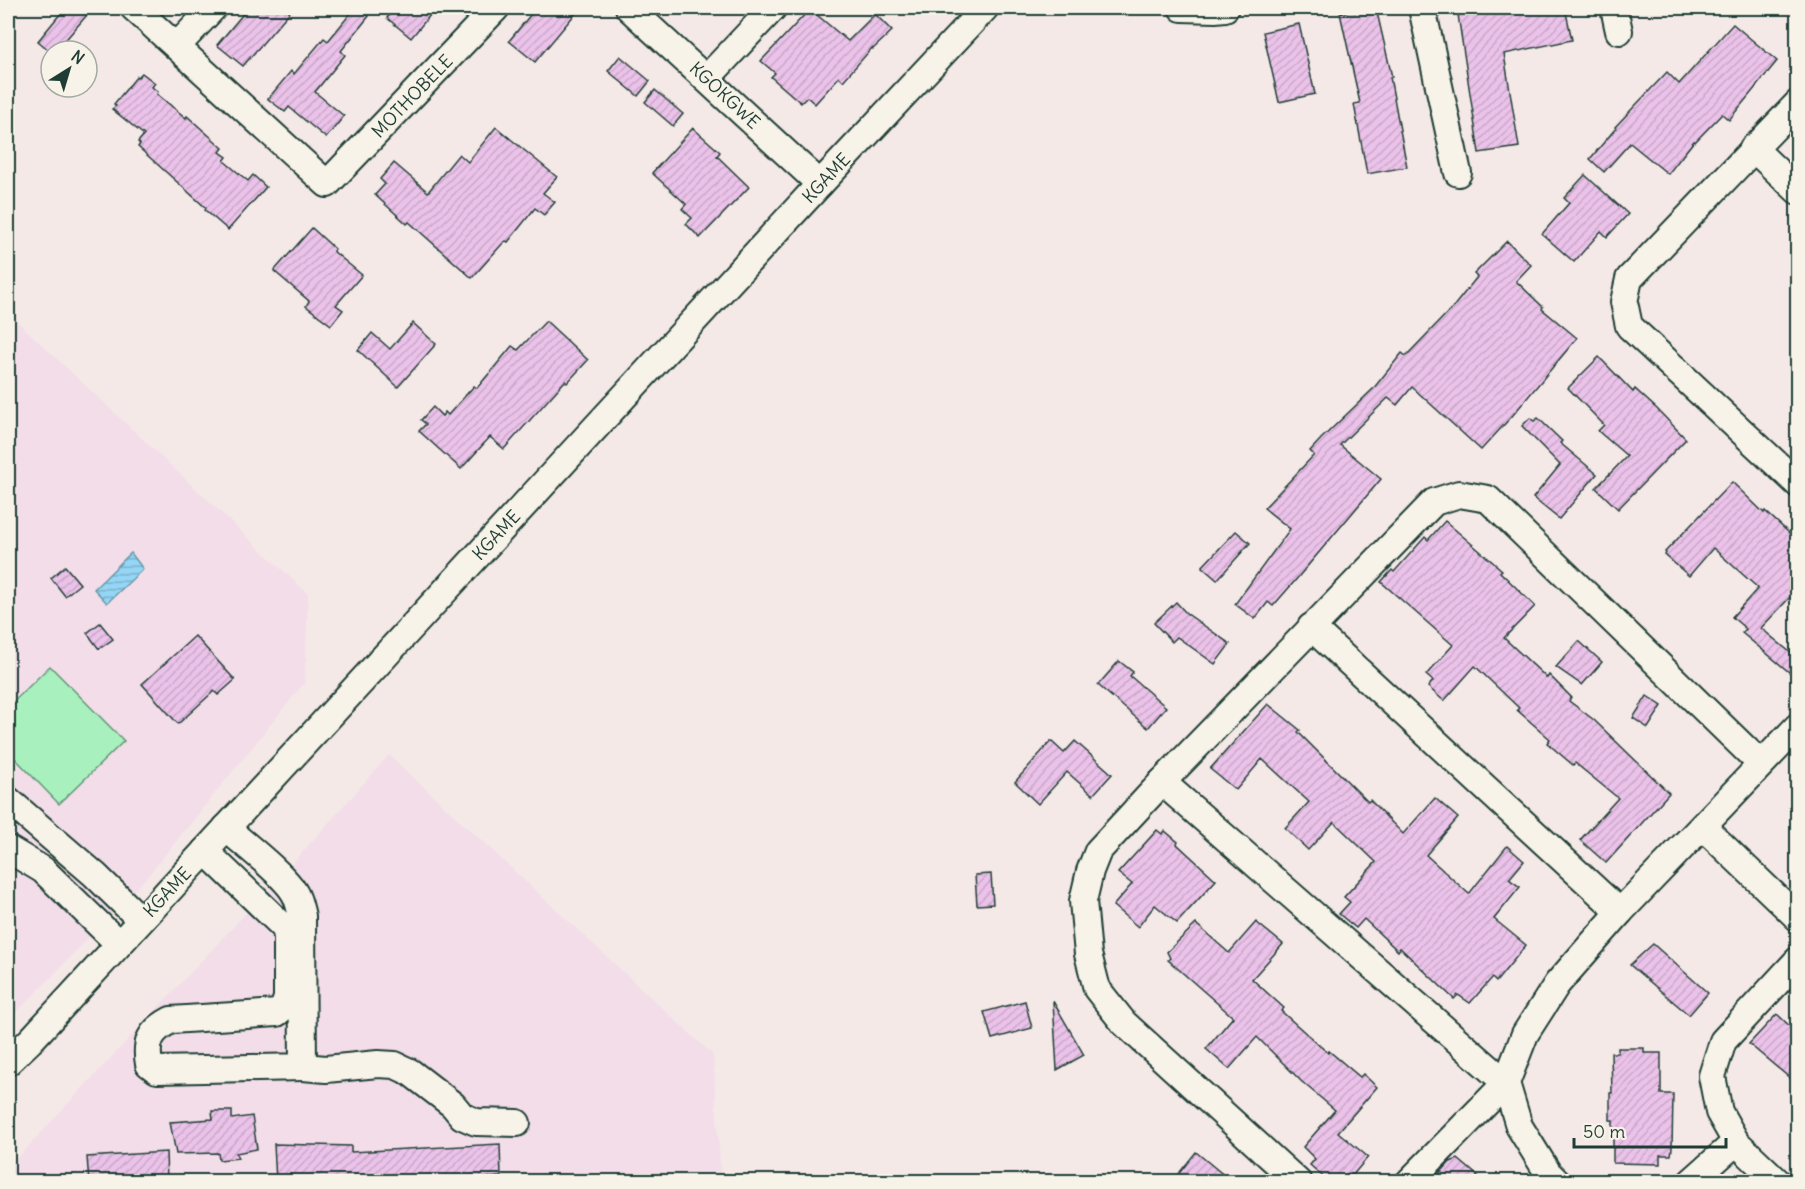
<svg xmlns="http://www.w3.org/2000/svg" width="1805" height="1189" font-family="Delius,sans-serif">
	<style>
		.built { fill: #f2dde8 }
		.garden { fill: #a8f0be; stroke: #649679; stroke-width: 1.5 }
		.water { fill: url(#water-rules); stroke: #6699a8; stroke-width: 1.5 }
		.building { fill: url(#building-hatch); stroke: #1f3d34; stroke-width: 1.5 }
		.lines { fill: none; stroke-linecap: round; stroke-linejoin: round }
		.minor-casing { stroke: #1f3d34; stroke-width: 30 }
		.minor { stroke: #f7f3e8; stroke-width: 26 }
		.labels { text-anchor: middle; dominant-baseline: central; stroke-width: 4.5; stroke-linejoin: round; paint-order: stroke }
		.street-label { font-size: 18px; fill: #1f3d34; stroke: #f7f3e8 }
	</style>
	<defs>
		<pattern id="water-rules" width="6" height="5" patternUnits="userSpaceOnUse" patternTransform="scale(1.5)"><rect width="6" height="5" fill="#95d6f6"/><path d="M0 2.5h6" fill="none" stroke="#79afc8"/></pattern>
		<pattern id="building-hatch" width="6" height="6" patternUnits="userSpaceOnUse" patternTransform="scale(1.5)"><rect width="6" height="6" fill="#ebc2e9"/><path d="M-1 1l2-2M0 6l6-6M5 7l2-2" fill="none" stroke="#c9a8c8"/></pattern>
	</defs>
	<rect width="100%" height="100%" fill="#f5e9e8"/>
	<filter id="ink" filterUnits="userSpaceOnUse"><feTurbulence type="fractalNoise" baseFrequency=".0167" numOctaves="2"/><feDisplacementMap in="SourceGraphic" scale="12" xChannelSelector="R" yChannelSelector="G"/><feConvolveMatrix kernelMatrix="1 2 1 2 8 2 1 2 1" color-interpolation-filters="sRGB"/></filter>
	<g filter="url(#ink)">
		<g class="built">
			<polygon points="8,313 308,594 305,682 152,871 41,988 8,1020"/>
			<polygon points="389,755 713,1055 721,1181 8,1182 8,1168 291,865"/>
		</g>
		<polygon class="garden" points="50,666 124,741 59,804 8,751 8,707"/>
		<polygon class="water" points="131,553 143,569 107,603 94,589"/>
		<g class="building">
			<polygon points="65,8 93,8 56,51 51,52 38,41"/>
			<polygon points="248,8 293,8 243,66 217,45"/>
			<polygon points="355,8 359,8 369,16 341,51 345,55 315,92 344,116 326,138 289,107 285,112 268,99 291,71 294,74 324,38 328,41"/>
			<polygon points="395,8 436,8 411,38 387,18"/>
			<polygon points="536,8 580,8 535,62 509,41"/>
			<polygon points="1363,8 1376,8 1392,77 1390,77 1407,167 1367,174 1354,104 1360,103 1340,13"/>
			<polygon points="1457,8 1565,8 1572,40 1504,54 1519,147 1479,153"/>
			<polygon points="810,9 848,41 875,14 892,31 873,49 872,48 843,81 839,77 815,104 807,97 801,103 771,77 775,73 761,61"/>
			<polygon points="1299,24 1315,94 1279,102 1263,32"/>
			<polygon points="1733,24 1777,61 1729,120 1722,114 1695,142 1694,141 1668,174 1630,143 1604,172 1590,159 1616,128 1615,127 1667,72 1679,84"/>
			<polygon points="620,56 650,81 638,96 608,71"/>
			<polygon points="142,73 155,83 152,87 158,92 157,94 186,118 187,116 223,148 220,152 227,157 224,161 248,181 253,175 266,187 228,230 205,210 206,208 138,147 140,144 138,142 144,135 112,109 116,106 114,104 137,76 138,77"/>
			<polygon points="655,90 683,114 673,126 645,102"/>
			<polygon points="496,127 557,177 543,193 555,202 544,215 535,208 508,242 506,241 503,243 472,278 409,222 407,224 375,195 385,184 380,179 394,163 428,192 459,154 468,162"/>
			<polygon points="693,128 720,152 717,156 749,187 700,238 686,224 692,218 682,209 686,204 652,173"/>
			<polygon points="1585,175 1628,214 1607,237 1601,231 1574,262 1542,234 1569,203 1564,198"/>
			<polygon points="312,228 335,249 333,251 362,275 336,305 343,310 331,325 306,306 309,301 274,271"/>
			<polygon points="1507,241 1531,265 1516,281 1543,307 1542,309 1577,338 1513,415 1481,450 1412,387 1397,405 1388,398 1340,445 1381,479 1294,582 1273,606 1268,602 1255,619 1235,604 1290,529 1264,508 1314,455 1310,451 1321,439 1373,389 1402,353 1406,356 1454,306 1477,277 1474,274"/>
			<polygon points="546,321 588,360 567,383 565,381 504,449 490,437 461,469 419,431 426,424 421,420 433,407 442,416 445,412 448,415 474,386 477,388 512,346 518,350"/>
			<polygon points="413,323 436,344 398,387 358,350 372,333 390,349"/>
			<polygon points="1599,357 1633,392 1635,389 1657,409 1686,439 1618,509 1596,488 1627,456 1598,431 1604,425 1568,388"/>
			<polygon points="1530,418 1534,421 1538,418 1562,441 1560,443 1597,474 1559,519 1533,498 1560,465 1522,426"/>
			<polygon points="1732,482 1764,513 1765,511 1797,540 1797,590 1761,628 1797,658 1797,662 1789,672 1742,633 1746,629 1732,617 1758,588 1713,548 1689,576 1665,555 1666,553 1665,552"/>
			<polygon points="1445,521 1502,570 1500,572 1535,606 1504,638 1547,678 1549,675 1571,697 1569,701 1594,720 1669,793 1606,863 1580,840 1618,798 1575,763 1573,765 1547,743 1550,739 1517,710 1519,708 1475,666 1444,701 1428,687 1433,681 1426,675 1453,645 1381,582 1392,570 1394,572 1425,537 1428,540"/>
			<polygon points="1236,531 1250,543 1217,580 1202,567"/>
			<polygon points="65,566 80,584 65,596 51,578"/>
			<polygon points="1176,602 1186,613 1230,644 1215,664 1177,637 1172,642 1154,623"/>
			<polygon points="100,623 113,639 99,649 87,633"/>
			<polygon points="195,636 235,680 218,695 214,691 178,724 142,684"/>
			<polygon points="1579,641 1602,662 1582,685 1556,667"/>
			<polygon points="1119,661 1133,672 1130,676 1166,707 1148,728 1098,685"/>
			<polygon points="1647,696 1662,706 1648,728 1633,718"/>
			<polygon points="1268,704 1300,730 1298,732 1368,802 1370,800 1403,834 1435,798 1458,818 1426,855 1469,894 1507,846 1524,861 1509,879 1520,887 1494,919 1526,945 1496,982 1492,978 1470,1003 1458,995 1454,999 1400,948 1398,951 1364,919 1356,928 1339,914 1350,902 1344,897 1376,862 1334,822 1308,850 1285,828 1309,802 1262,759 1236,790 1210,769"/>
			<polygon points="1051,741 1064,753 1075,741 1112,774 1093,795 1067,772 1038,804 1015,782"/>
			<polygon points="1157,830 1162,834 1165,831 1178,842 1177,844 1216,880 1177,923 1155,905 1138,927 1113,906 1132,884 1118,873"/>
			<polygon points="991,874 993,904 977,905 975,875"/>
			<polygon points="1256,922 1283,944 1252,979 1284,1008 1281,1011 1328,1053 1329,1051 1360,1077 1363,1074 1377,1087 1338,1132 1368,1157 1352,1176 1349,1173 1341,1182 1329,1182 1310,1165 1315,1159 1303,1147 1335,1110 1302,1082 1257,1037 1229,1069 1206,1049 1233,1017 1168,960 1170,958 1167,952 1196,924 1229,953"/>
			<polygon points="1653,944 1708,993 1689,1015 1630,965"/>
			<polygon points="1025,1001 1032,1028 992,1039 984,1012"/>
			<polygon points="1053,1001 1084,1055 1057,1070"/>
			<polygon points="1777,1014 1797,1033 1797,1084 1749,1044"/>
			<polygon points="1618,1048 1644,1048 1644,1053 1661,1053 1661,1094 1673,1094 1672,1148 1671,1155 1660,1155 1660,1164 1613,1163 1613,1120 1610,1120 1610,1093 1612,1093 1611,1053 1618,1053"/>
			<polygon points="212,1111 232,1111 232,1119 252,1116 257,1149 236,1153 238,1158 219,1160 218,1153 176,1154 170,1122 213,1119"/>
			<polygon points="274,1144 351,1146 351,1152 500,1144 501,1177 434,1182 276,1182"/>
			<polygon points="166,1152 167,1182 89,1182 87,1157"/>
			<polygon points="1196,1152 1232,1182 1172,1182"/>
			<polygon points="1458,1159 1485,1182 1432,1182 1450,1162"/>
		</g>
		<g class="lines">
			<defs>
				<g id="minor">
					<polyline points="134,8 327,184 496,8"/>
					<polyline points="629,8 820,184"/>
					<polyline points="1182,8 1215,9 1225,8"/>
					<polyline points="1422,8 1458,173"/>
					<polyline points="1614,8 1619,31"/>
					<polyline points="177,46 213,8"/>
					<polyline points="707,78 773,8"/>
					<polyline points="1798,103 1629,279 1624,302 1629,326 1798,484"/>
					<polyline points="1753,148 1798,191"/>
					<polyline points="1311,627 1620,912"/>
					<polyline points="1162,782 1506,1083 1409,1182"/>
					<polyline points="8,800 95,875 141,920"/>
					<polyline points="1703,827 1798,918"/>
					<polyline points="8,849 43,870 119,944"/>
					<path d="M205 851 285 928 287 937V998L284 1007 277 1013 171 1020C150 1031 145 1042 149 1064L157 1070 303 1067 302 916C300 909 299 901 295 894 286 876 243 843 226 828"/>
					<polyline points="8,1062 30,1041 820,184 985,8"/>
					<polyline points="303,1067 326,1069 378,1064 395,1065 410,1072 453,1105 462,1116 476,1122 517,1123"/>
					<polyline points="1298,1182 1124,1023 1097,989 1088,954 1083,901 1090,871 1098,851 1162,782 1434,502 1459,494 1488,499 1761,764"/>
					<polyline points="1557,1182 1548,1173 1519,1126 1506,1083 1525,1034 1557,984 1620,912 1798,726"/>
					<polyline points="1691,1182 1736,1142"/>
					<polyline points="1778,1182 1736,1142 1719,1112 1712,1076 1723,1041 1798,960"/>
				</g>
			</defs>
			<use href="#minor" class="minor-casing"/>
			<use href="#minor" class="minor"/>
		</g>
	</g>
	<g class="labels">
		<g class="street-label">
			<text transform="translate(725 95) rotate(43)">KGOKGWE</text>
			<text transform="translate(412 96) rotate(-46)">MOTHOBELE</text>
			<text transform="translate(826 178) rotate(-47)">KGAME</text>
			<text transform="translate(496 535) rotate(-47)">KGAME</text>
			<text transform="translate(167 892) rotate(-47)">KGAME</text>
		</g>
	</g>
	<rect width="1805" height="1189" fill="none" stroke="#f7f3e8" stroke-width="30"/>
	<rect x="15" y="15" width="1775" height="1159" fill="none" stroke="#1f3d34" stroke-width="2" filter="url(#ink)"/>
	<g transform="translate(69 69) rotate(37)"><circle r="28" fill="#f7f3e8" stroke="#a1aaa0" stroke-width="1.5"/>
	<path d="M0-4.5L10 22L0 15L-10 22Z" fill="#1f3d34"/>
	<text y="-9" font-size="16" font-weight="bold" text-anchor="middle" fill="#1f3d34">N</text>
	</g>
	<path d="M1574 1138v9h152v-9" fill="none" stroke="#1f3d34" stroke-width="3"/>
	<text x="1583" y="1138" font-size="18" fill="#1f3d34" stroke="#f7f3e8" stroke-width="4.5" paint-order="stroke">50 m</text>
</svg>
